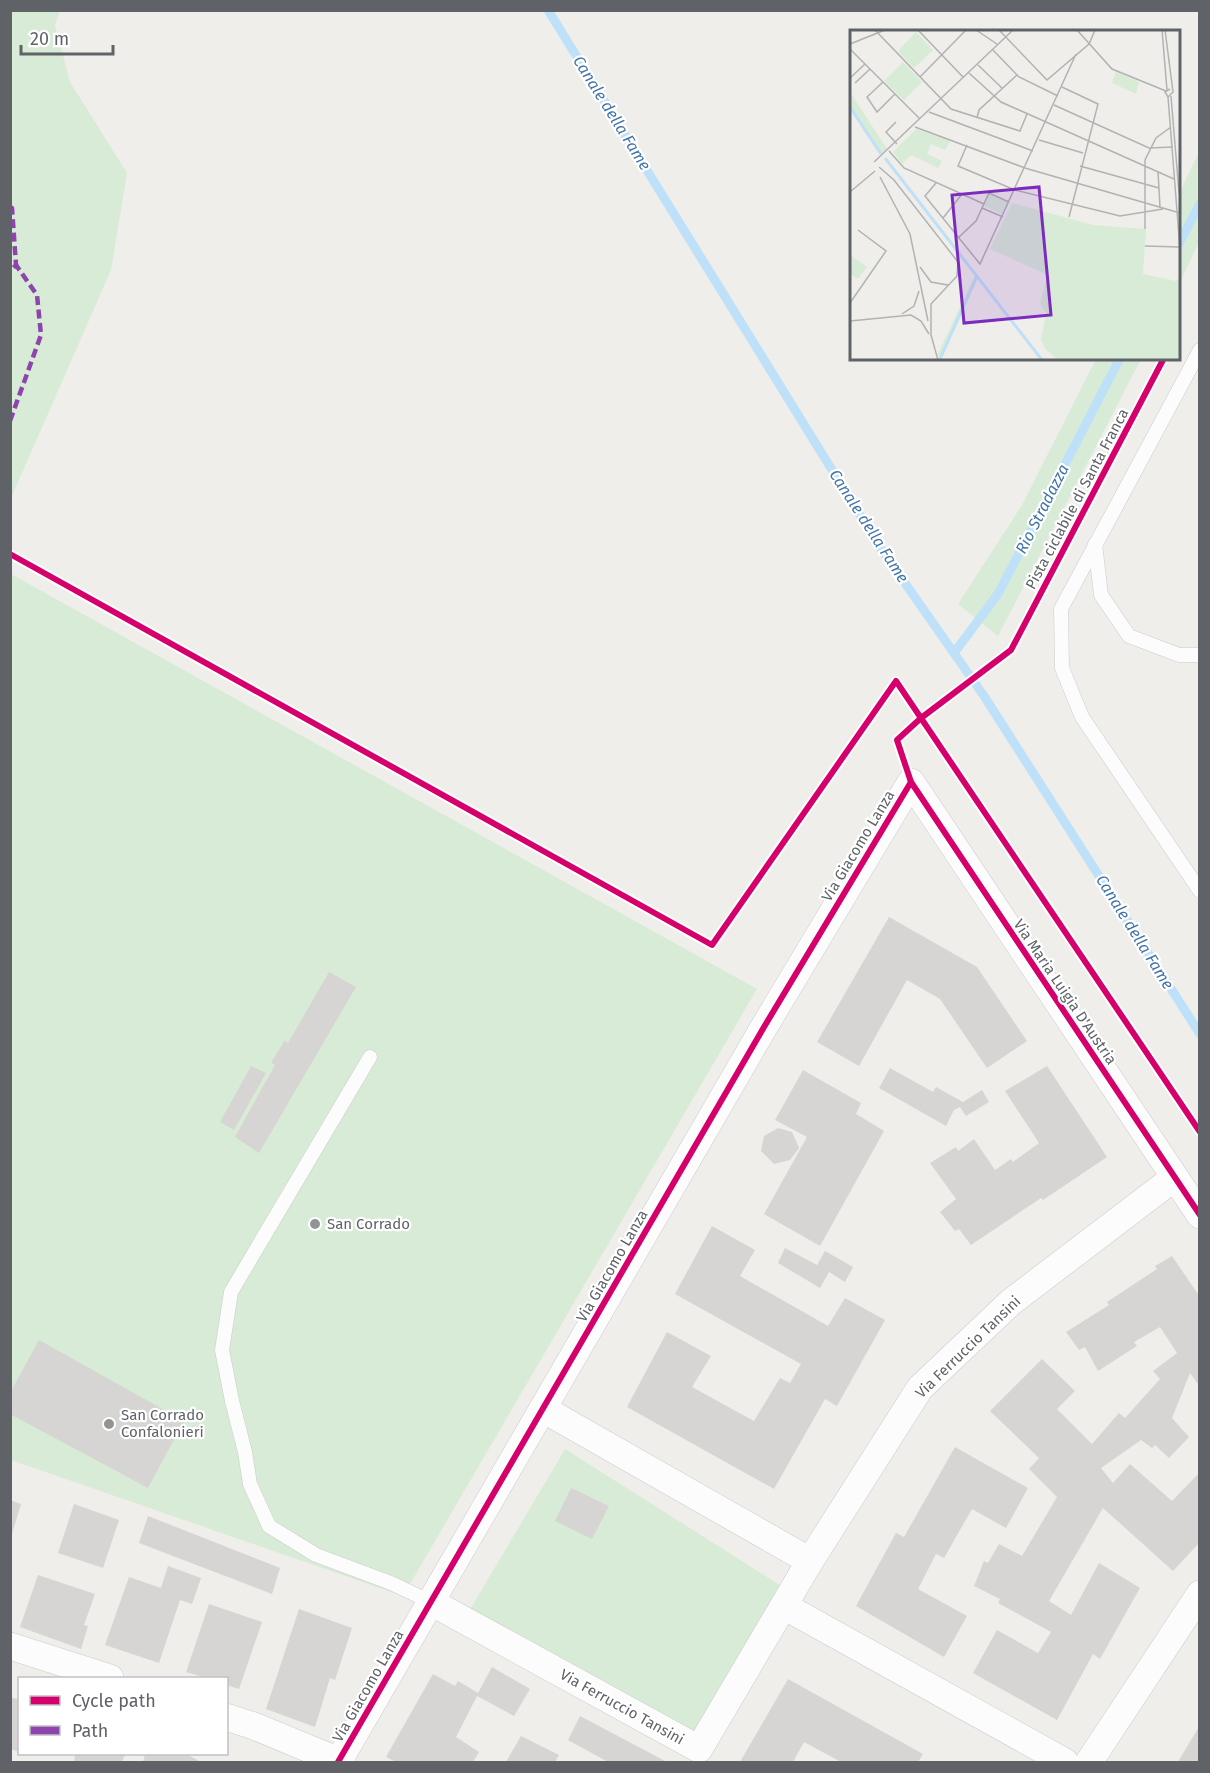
<svg xmlns="http://www.w3.org/2000/svg" width="1210" height="1773" font-family="'Fira Sans',sans-serif">
	<style>
		.green { fill: #d8ebd6 }
		.lines { fill: none; stroke-linecap: round; stroke-linejoin: round }
		.stream { stroke: #bfe0f9; stroke-width: 9 }
		.building { fill: #d6d5d3 }
		.service-casing { stroke: #cbcccc; stroke-width: 15 }
		.minor-casing { stroke: #cbcccc; stroke-width: 28 }
		.service { stroke: #fdfcfc; stroke-width: 14 }
		.minor { stroke: #fdfcfc; stroke-width: 27 }
		.quiet { stroke: #8e44ad; stroke-width: 4.5; stroke-dasharray: 9 4.5; stroke-linecap: butt }
		.cycleway-casing { stroke: #fff; stroke-width: 10 }
		.cycleway { stroke: #d6006c; stroke-width: 6 }
		.poi-dot { fill: #919496; stroke: #fff; stroke-width: 2 }
		.labels { text-anchor: middle; dominant-baseline: central; stroke-width: 4.5; stroke-linejoin: round; paint-order: stroke }
		.street-label { font-size: 15px; fill: #5f6368; stroke: #fff }
		.poi-label { font-size: 15px; fill: #5f6368; stroke: #fff; text-anchor: start }
		.water-label { font-size: 16px; font-style: italic; fill: #4174aa; stroke: #fff }
		.inset-river { fill: none; stroke: #bfe0f9; stroke-width: 3 }
		.inset-road { fill: none; stroke: #b1b2b2; stroke-width: 1.5 }
		.view { fill: #7b2cbf; fill-opacity: 0.15; stroke: #7b2cbf; stroke-width: 3 }
		.inset-edge { fill: none; stroke: #5f6368; stroke-width: 3 }
	</style>
	<rect width="100%" height="100%" fill="#efeeea"/>
	<g class="green">
		<polygon points="11,10 60,11 55,25 70,82 127,173 111,270 11,498"/>
		<polygon points="1199,152 1199,242 1179,284 1179,194"/>
		<polygon points="1096,359 1141,359 998,636 958,604 1022,505"/>
		<polygon points="11,574 757,989 403,1596 11,1460"/>
		<polygon points="565,1449 783,1587 697,1737 468,1613"/>
	</g>
	<g class="lines">
		<g class="stream">
			<polyline points="548,10 879,546 984,696 1200,1034"/>
			<polyline points="1178,245 1200,204"/>
			<polyline points="954,653 998,594 1120,358"/>
		</g>
	</g>
	<g class="building">
		<polygon points="889,917 977,967 1027,1041 987,1068 940,999 907,980 859,1066 817,1042"/>
		<polygon points="329,972 356,987 259,1153 235,1137 275,1065 271,1063 285,1040 288,1043"/>
		<polygon points="251,1066 266,1073 234,1130 220,1122"/>
		<polygon points="1047,1066 1107,1157 1043,1200 1041,1198 971,1245 959,1229 955,1231 940,1212 956,1199 930,1163 956,1147 958,1151 974,1139 995,1170 1011,1159 1013,1162 1039,1143 1005,1091"/>
		<polygon points="890,1068 933,1092 936,1087 963,1102 982,1090 989,1102 966,1116 960,1107 954,1110 946,1126 879,1088"/>
		<polygon points="803,1070 861,1103 856,1114 884,1131 820,1246 764,1214 807,1137 775,1120"/>
		<polygon points="778,1128 792,1132 799,1148 790,1160 774,1164 761,1151 764,1136"/>
		<polygon points="712,1226 755,1250 740,1276 828,1326 845,1298 885,1320 837,1406 825,1399 774,1489 627,1407 667,1332 711,1356 692,1387 754,1421 780,1378 790,1383 801,1364 675,1294"/>
		<polygon points="785,1248 817,1265 825,1251 853,1267 845,1282 829,1272 820,1288 778,1263"/>
		<polygon points="1172,1256 1200,1297 1200,1387 1190,1373 1172,1418 1189,1437 1169,1458 1155,1445 1152,1448 1141,1440 1101,1468 1113,1483 1130,1464 1172,1501 1197,1475 1200,1477 1200,1542 1173,1571 1103,1508 1049,1601 1071,1615 1099,1563 1140,1588 1100,1659 1093,1654 1057,1720 973,1673 997,1630 1038,1653 1051,1632 998,1603 1000,1599 974,1586 984,1561 988,1563 999,1544 1022,1556 1057,1497 1029,1469 1039,1458 990,1411 1042,1359 1075,1391 1057,1409 1092,1444 1119,1413 1125,1418 1160,1379 1153,1371 1177,1353 1160,1327 1134,1342 1137,1346 1098,1371 1085,1347 1079,1350 1066,1332 1109,1305 1107,1302 1157,1269 1155,1266"/>
		<polygon points="39,1340 184,1421 148,1488 10,1414 10,1393"/>
		<polygon points="955,1447 1028,1488 1006,1528 972,1509 944,1558 936,1554 918,1589 967,1616 944,1657 856,1606 896,1533 904,1537"/>
		<polygon points="571,1488 609,1506 592,1539 555,1521"/>
		<polygon points="10,1500 21,1504 11,1537 10,1537"/>
		<polygon points="74,1504 119,1520 103,1568 58,1553"/>
		<polygon points="148,1516 280,1568 272,1594 139,1543"/>
		<polygon points="168,1566 201,1578 192,1604 180,1600 159,1663 105,1645 129,1577 161,1588"/>
		<polygon points="38,1575 95,1594 84,1625 88,1626 81,1649 20,1627"/>
		<polygon points="209,1604 262,1622 239,1689 226,1685 226,1678 206,1678 186,1672"/>
		<polygon points="299,1609 352,1628 335,1680 330,1678 315,1727 266,1709"/>
		<polygon points="492,1667 530,1689 514,1716 477,1696 456,1737 479,1752 473,1762 396,1762 386,1757 433,1674 455,1686 458,1681 478,1693"/>
		<polygon points="788,1679 923,1754 918,1762 841,1762 804,1742 793,1762 740,1762"/>
		<polygon points="10,1697 20,1700 20,1752 10,1749"/>
		<polygon points="580,1716 667,1762 608,1762 568,1740"/>
		<polygon points="1200,1725 1200,1762 1178,1762"/>
		<polygon points="521,1736 559,1755 555,1762 506,1762"/>
		<polygon points="75,1754 125,1754 122,1762 74,1762"/>
		<polygon points="145,1754 186,1754 201,1762 143,1762"/>
	</g>
	<g class="lines">
		<defs>
			<g id="service">
				<polyline points="1200,350 1061,609 1062,668 1082,717 1200,891"/>
				<polyline points="1095,544 1101,595 1129,636 1179,655 1200,655"/>
				<polyline points="370,1057 231,1292 222,1350 232,1401 245,1452 250,1484 269,1526 316,1555 391,1583 431,1602"/>
			</g>
			<g id="minor">
				<polyline points="543,1409 810,1561"/>
				<polyline points="431,1602 699,1749 810,1561 920,1388 1011,1302 1174,1178"/>
				<polyline points="784,1606 1065,1762"/>
				<polyline points="10,1646 110,1678"/>
				<polyline points="226,1717 254,1726 341,1762"/>
				<polyline points="338,1762 764,1027 911,782 1200,1215"/>
				<polyline points="1089,1762 1200,1594"/>
			</g>
		</defs>
		<use href="#service" class="service-casing"/>
		<use href="#minor" class="minor-casing"/>
		<use href="#service" class="service"/>
		<use href="#minor" class="minor"/>
		<g class="quiet">
			<polyline points="10,207 12,208 16,265 10,271"/>
			<polyline points="10,421 41,335 37,295 16,265"/>
		</g>
		<defs>
			<g id="cycleway">
				<polyline points="1164,358 1011,650 921,718 897,740 911,782 1200,1215"/>
				<polyline points="10,554 712,945 896,681 1200,1132"/>
				<polyline points="338,1762 764,1027 911,782"/>
			</g>
		</defs>
		<use href="#cycleway" class="cycleway-casing"/>
		<use href="#cycleway" class="cycleway"/>
	</g>
	<g class="poi-dot">
		<circle cx="315" cy="1224" r="6"/>
		<circle cx="109" cy="1424" r="6"/>
	</g>
	<g class="labels">
		<g class="street-label">
			<text transform="translate(1077 499) rotate(-62)">Pista ciclabile di Santa Franca</text>
			<text transform="translate(858 846) rotate(-59)">Via Giacomo Lanza</text>
			<text transform="translate(1065 992) rotate(56)">Via Maria Luigia D'Austria</text>
			<text transform="translate(612 1266) rotate(-60)">Via Giacomo Lanza</text>
			<text transform="translate(968 1347) rotate(-44)">Via Ferruccio Tansini</text>
			<text transform="translate(368 1686) rotate(-60)">Via Giacomo Lanza</text>
			<text transform="translate(622 1707) rotate(29)">Via Ferruccio Tansini</text>
		</g>
		<g class="poi-label">
			<text x="327" y="1224">San Corrado</text>
			<text x="121" y="1415">San Corrado<tspan x="121" dy="17">Confalonieri</tspan></text>
		</g>
		<g class="water-label">
			<text transform="translate(612 113) rotate(58)">Canale della Fame</text>
			<text transform="translate(1042 509) rotate(-63)">Rio Stradazza</text>
			<text transform="translate(869 526) rotate(57)">Canale della Fame</text>
			<text transform="translate(1135 932) rotate(58)">Canale della Fame</text>
		</g>
	</g>
	<g transform="translate(850 30)">
		<rect width="330" height="330" fill="#efeeea"/>
		<path d="M66 2 83 20 64 38 48 21ZM53 32 72 52 54 70 34 51ZM266 42 289 52 286 64 262 53ZM0 62 37 119 32 124 0 74ZM66 99 100 111 95 120 81 114 77 124 92 131 88 138 61 125 52 134 43 122ZM139 164 157 172 151 184 134 176ZM162 173 243 195 296 199 293 244 326 251 330 248V330H208L195 319 191 310 196 283 190 273 198 245 140 219ZM0 225 17 237 8 249 0 244ZM125 245 128 248 91 330 88 324Z" fill="#d8ebd6"/>
		<path class="inset-river" d="M0 77 31 124M35 128 192 330M90 329 127 246"/>
		<path class="inset-road" d="M25 0 101 79 170 101 177 84M68 0 113 47M126 0 147 14M149 0 197 50 239 14 245 0M227 0 262 39 316 61M312 0 317 60M315 0 323 62 318 67 315 62 320 59M0 14 35 0M0 19 70 89M143 20 169 47 208 66M128 35 152 58M119 43 151 72 324 149M70 47 116 0M0 48 15 34M33 52 17 67 27 82 45 64M5 53 20 39M212 57 248 74 219 187M321 66 329 163M318 67 330 219M204 75 299 118 323 117M79 82 183 121M127 88 129 80 167 45M46 92 36 102 47 114M65 97 175 138 330 183M189 110 233 123M117 115 108 136 165 160 270 186 313 179M39 121 54 138 134 174M24 132 163 0M230 136 309 158M29 137 44 150 108 232 107 246 81 274V306M308 142 310 177M30 147 60 204 78 291M86 153 75 166 130 234 226 24M0 162 25 141M132 178 153 187M93 188 112 164M295 199V130L306 108 321 97M109 207 126 191 139 163 159 172M295 216 329 217M70 237 81 252 98 255M0 273 36 221 8 200M52 284 64 276 69 261M0 291 61 285 71 291 79 304M81 305 88 330"/>
		<path class="view" d="M189 157 201 285 114 293 102 165Z"/>
		<rect width="330" height="330" class="inset-edge"/>
	</g>
	<rect width="1210" height="1773" fill="none" stroke="#5f6368" stroke-width="24"/>
	<rect x="18" y="1677" width="210" height="78" fill="#ffffff" stroke="#bfc1c3" stroke-width="1.5"/>
	<rect x="30" y="1696" width="30" height="9" fill="#d6006c" stroke="#bfc1c3" stroke-width="1.5"/>
	<text x="72" y="1707" font-size="18" fill="#5f6368">Cycle path</text>
	<rect x="30" y="1726" width="30" height="9" fill="#8e44ad" stroke="#bfc1c3" stroke-width="1.5"/>
	<text x="72" y="1737" font-size="18" fill="#5f6368">Path</text>
	<path d="M21 45v9h92v-9" fill="none" stroke="#5f6368" stroke-width="3"/>
	<text x="30" y="45" font-size="18" fill="#5f6368" stroke="#ffffff" stroke-width="4.5" paint-order="stroke">20 m</text>
</svg>
